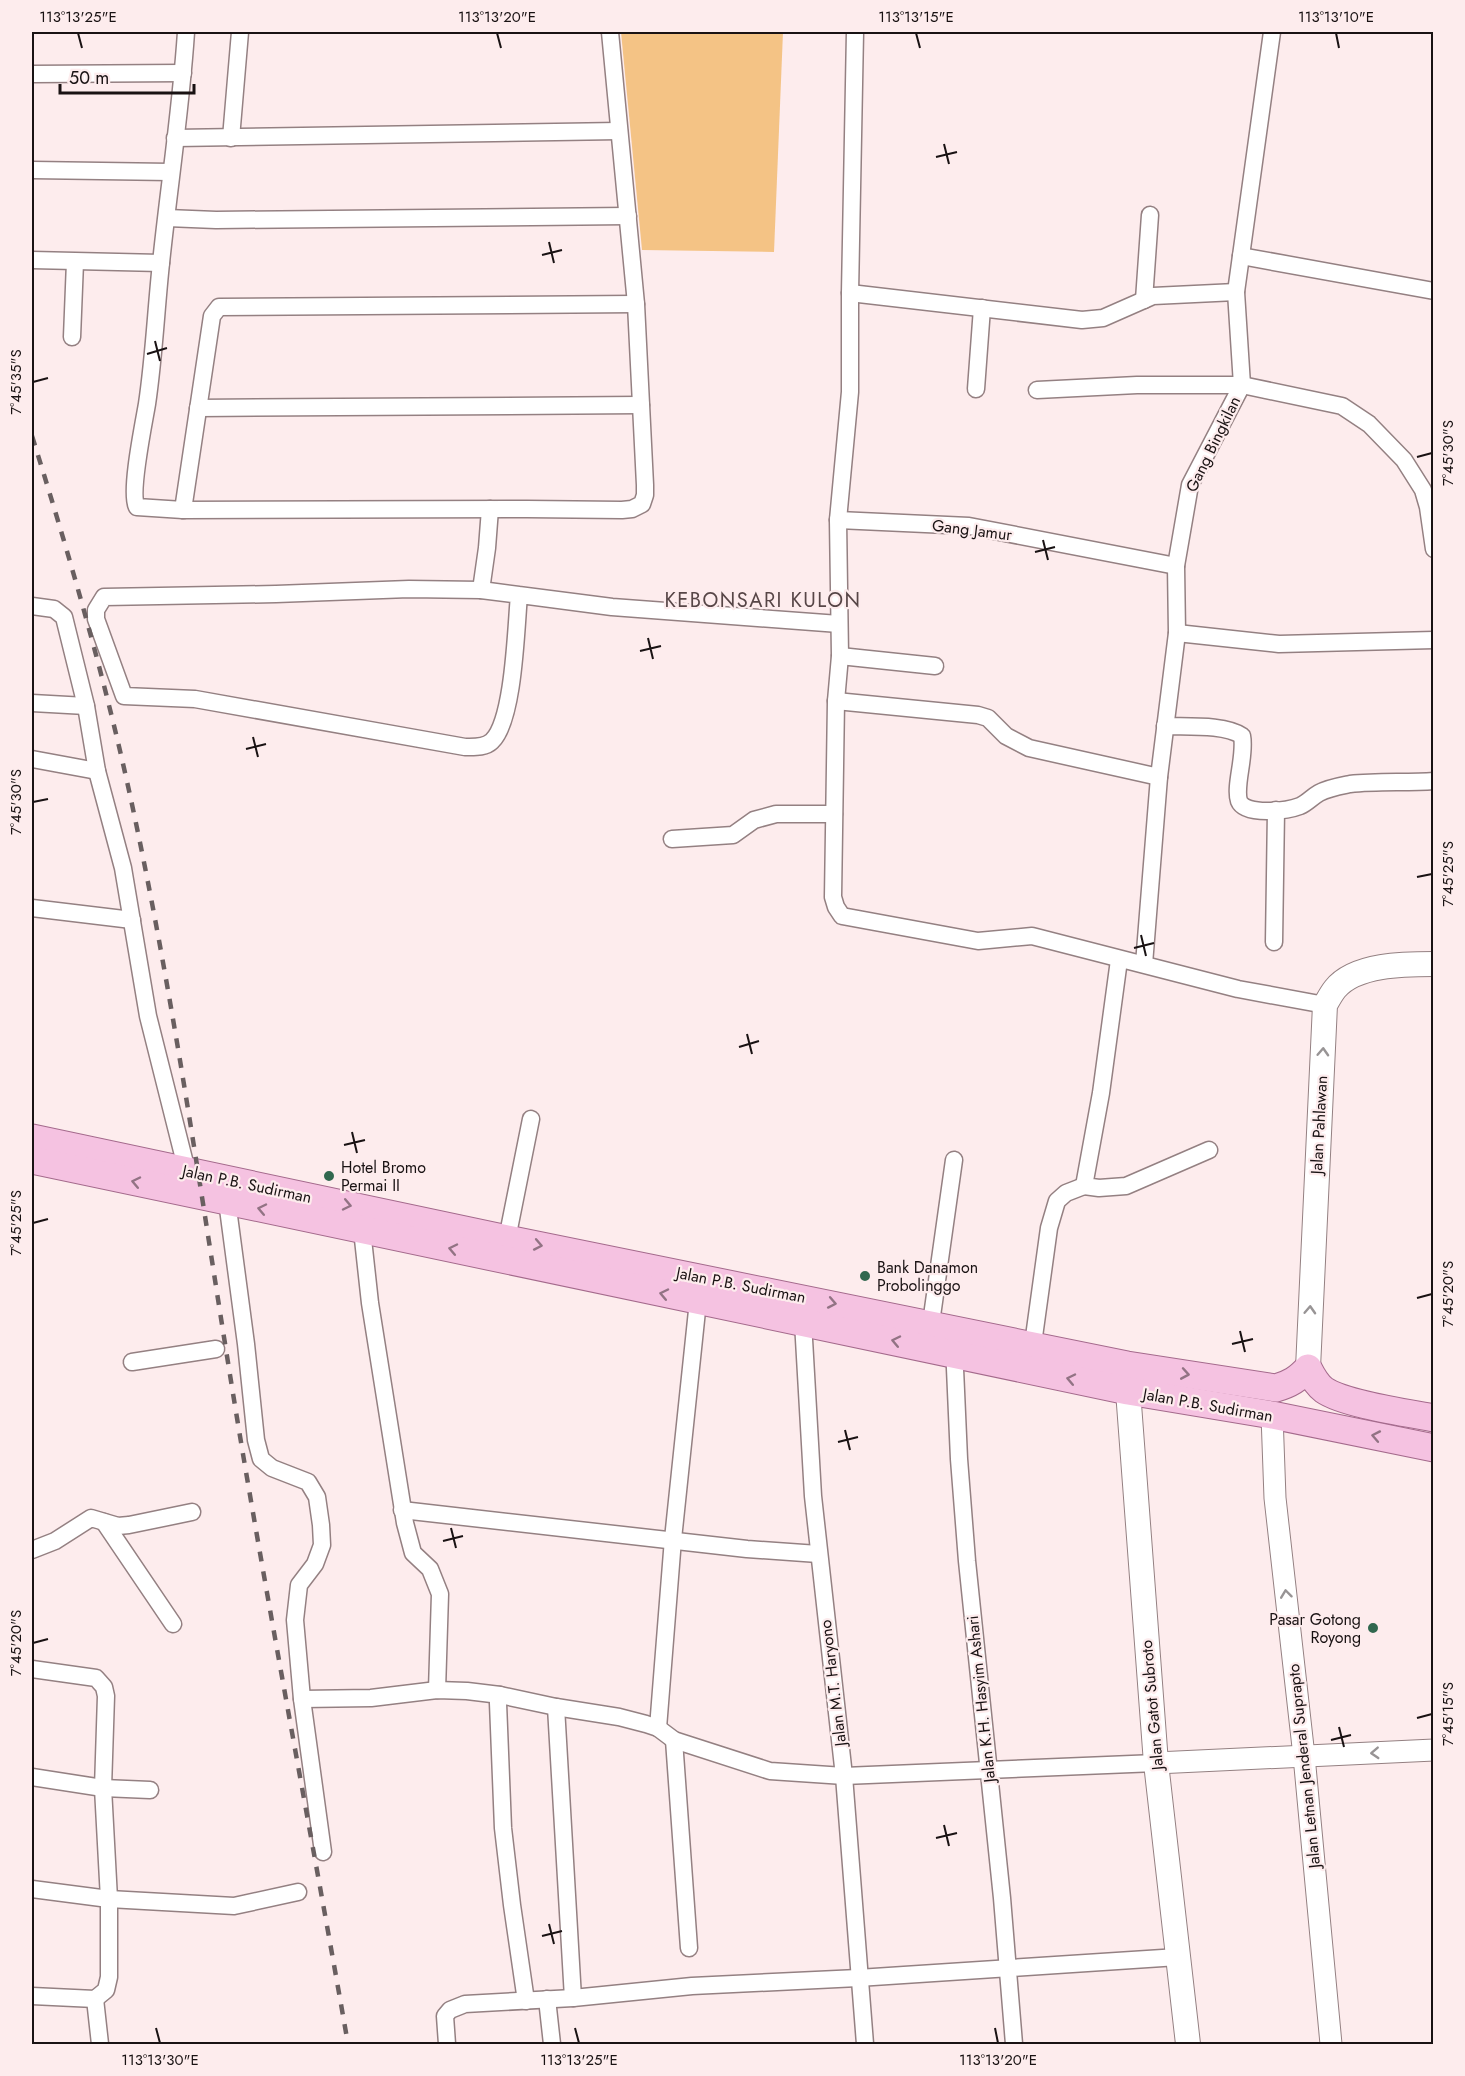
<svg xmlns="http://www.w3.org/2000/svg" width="1465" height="2076" font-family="Jost,sans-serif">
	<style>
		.green { fill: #f4c385 }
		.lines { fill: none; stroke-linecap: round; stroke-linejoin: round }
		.minor-casing { stroke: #948082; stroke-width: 19 }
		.tertiary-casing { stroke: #948082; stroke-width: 23 }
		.secondary-casing { stroke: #948082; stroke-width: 26 }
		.primary-casing { stroke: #a46a8c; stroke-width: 29 }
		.minor { stroke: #fff; stroke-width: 16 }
		.tertiary { stroke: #fff; stroke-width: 21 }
		.secondary { stroke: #fff; stroke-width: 24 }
		.primary { stroke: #f5c2e1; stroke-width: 27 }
		.rail { stroke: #695f60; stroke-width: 4.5; stroke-dasharray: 10 10; stroke-linecap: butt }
		.oneway { stroke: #989495 }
		.oneway2 { stroke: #927384 }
		.ticks { fill: none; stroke: #191213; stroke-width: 2 }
		.poi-dot { fill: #31684f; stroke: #fdeced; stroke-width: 2 }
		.labels { text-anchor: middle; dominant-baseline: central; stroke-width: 4.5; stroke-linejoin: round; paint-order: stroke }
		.street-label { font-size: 16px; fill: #191213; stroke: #fdeced }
		.poi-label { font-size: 16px; fill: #191213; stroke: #fdeced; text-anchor: start }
		.quarter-label { font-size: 20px; letter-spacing: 1.5px; fill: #574647; stroke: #fdeced }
		.neatline { fill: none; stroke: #191213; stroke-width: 2 }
		.ticks-label { font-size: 15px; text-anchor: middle; fill: #191213 }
	</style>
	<rect width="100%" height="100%" fill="#fdeced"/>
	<polygon class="green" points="621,32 783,32 774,252 642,250"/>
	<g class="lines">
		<defs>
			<g id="minor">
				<path d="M186 32C181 109 169 186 161 263 156 310 154 357 147 404 144 422 129 494 137 507L183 510 527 509 622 510 632 509 642 504 645 495V485L636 304 610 32"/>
				<polyline points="855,32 850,293 850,392 838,520 840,656 836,701 833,897 836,907 842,916 978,941 1032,936 1238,989 1325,1005"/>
				<polyline points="32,74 183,73"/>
				<polyline points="175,138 619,131"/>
				<polyline points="231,138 240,32"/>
				<polyline points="32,170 171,172"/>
				<polyline points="167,218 216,220 628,216"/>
				<polyline points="1241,256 1434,291"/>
				<polyline points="32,260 161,263"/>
				<polyline points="850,293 1082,320 1103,318 1153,296 1236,292"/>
				<polyline points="1144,300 1150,215"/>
				<polyline points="72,337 75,262"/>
				<polyline points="976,389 982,308"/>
				<polyline points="1037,390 1137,385 1242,385 1342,406 1369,424 1404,460 1423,490 1428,507 1434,549"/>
				<polyline points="198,408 641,405"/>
				<polyline points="183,510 212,316 219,307 636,304"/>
				<polyline points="838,520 969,526 1176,566"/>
				<polyline points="481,590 487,548 490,509"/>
				<path d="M519 595C516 627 514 720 492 741 485 748 474 747 465 747L195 699 124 696 96 619V610L104 597 276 594 409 589 481 590 612 607 839 624"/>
				<polyline points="32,606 54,609 64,617 86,706 97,771 123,868 148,1016 187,1171"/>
				<polyline points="1177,633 1279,644 1434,640"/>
				<polyline points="840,656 935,666"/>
				<polyline points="836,701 978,715 988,718 1006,736 1029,748 1159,777"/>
				<polyline points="32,703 86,706"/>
				<path d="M1165 726C1186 727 1225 724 1242 736 1246 755 1234 786 1239 801 1245 816 1287 811 1300 806 1307 803 1312 797 1319 793 1328 788 1340 786 1350 784 1378 781 1406 783 1434 781"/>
				<polyline points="32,759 97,771"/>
				<polyline points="672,839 733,835 754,820 776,814 834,814"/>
				<polyline points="32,908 132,920"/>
				<polyline points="1274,942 1276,810"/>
				<polyline points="1119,960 1101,1093 1084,1186 1099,1188 1126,1186 1209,1150"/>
				<polyline points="1144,964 1159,777 1177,633 1176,566 1190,485 1242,385 1236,292 1272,32"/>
				<polyline points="227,1201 246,1344 256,1440 261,1459 272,1468 308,1482 317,1497 321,1525 322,1545 315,1564 299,1585 295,1620 302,1699 323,1852"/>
				<polyline points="362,1230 370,1303 405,1523 413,1553 430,1569 440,1594 437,1690"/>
				<polyline points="507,1239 531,1119"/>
				<polyline points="803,1322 813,1496 844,1776 865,2044"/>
				<polyline points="931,1323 954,1160"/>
				<polyline points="1033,1344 1049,1228 1057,1201 1066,1193 1084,1186"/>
				<polyline points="954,1346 959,1459 967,1561 1002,1898 1014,2044"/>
				<polyline points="132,1362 216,1349"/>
				<polyline points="402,1510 747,1549 818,1554"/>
				<polyline points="104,1522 173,1624"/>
				<polyline points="32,1550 55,1541 91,1518 118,1526 129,1525 192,1512"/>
				<polyline points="32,1669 96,1678 104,1687 106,1696 103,1788 109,1899 109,1977 106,1990 95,1999 32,1996"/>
				<polyline points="500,1695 498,1703 503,1828 512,1905 526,2001"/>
				<polyline points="302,1699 371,1698 437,1690 467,1691 500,1695 556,1707 619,1717 646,1724 658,1728 674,1740 770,1771 844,1776 1156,1763"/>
				<polyline points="556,1707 573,1998"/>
				<polyline points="658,1728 673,1539 698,1301"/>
				<polyline points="674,1740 689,1948"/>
				<polyline points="32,1777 103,1788 150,1790"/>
				<polyline points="32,1889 109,1899 234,1906 298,1892"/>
				<polyline points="95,1999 100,2044"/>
				<polyline points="547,1999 552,2044"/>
				<polyline points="447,2044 445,2016 450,2010 465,2004 573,1998 692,1986 858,1978 1178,1957"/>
			</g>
			<g id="tertiary">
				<polyline points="1272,1415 1275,1498 1304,1756 1331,2044"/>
				<polyline points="1156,1763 1434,1750"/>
			</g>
			<g id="secondary">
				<path d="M1308 1368 1325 1005C1328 1000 1331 994 1335 989 1355 964 1405 964 1434 964"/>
				<polyline points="1128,1391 1156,1763 1188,2044"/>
			</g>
			<g id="primary">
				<path d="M32 1138 507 1239 1127 1365 1276 1388C1290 1384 1298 1379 1308 1368 1312 1376 1317 1385 1324 1390 1344 1404 1408 1413 1434 1418"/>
				<polyline points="32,1160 1128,1391 1272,1415 1434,1448"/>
			</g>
		</defs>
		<use href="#minor" class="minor-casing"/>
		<use href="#tertiary" class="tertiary-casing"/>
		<use href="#secondary" class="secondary-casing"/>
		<use href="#primary" class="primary-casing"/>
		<use href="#minor" class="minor"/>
		<use href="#tertiary" class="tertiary"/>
		<use href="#secondary" class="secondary"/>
		<use href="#primary" class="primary"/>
		<path class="rail" d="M32 436C68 551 102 668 128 786 177 1009 206 1235 244 1460 277 1655 314 1850 348 2044"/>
	</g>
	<defs><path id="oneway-chevron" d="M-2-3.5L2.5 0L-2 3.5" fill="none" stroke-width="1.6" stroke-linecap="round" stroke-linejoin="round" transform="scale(1.5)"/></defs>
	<g class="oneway">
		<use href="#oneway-chevron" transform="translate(1323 1052) rotate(-87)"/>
		<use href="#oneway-chevron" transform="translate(1310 1310) rotate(-87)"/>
		<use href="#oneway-chevron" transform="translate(1286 1594) rotate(-97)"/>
		<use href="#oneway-chevron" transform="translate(1375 1753) rotate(177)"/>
	</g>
	<g class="oneway2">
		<use href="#oneway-chevron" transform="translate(136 1182) rotate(-168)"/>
		<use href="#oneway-chevron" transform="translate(347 1205) rotate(12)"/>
		<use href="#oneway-chevron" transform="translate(262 1209) rotate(-168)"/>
		<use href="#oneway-chevron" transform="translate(538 1245) rotate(11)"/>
		<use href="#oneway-chevron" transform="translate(453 1249) rotate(-168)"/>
		<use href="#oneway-chevron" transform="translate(664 1294) rotate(-168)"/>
		<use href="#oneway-chevron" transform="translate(832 1303) rotate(11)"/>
		<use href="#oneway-chevron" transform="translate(896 1341) rotate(-168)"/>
		<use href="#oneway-chevron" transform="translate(1185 1374) rotate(10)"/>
		<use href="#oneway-chevron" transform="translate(1071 1379) rotate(-168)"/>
		<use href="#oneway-chevron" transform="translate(1376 1436) rotate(-169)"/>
	</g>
	<path class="ticks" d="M78 33 82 48M497 33 501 48M916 33 920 48M1336 33 1339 48M944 144 949 164M936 157 957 152M549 242 554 263M542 255 562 250M155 341 160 361M147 354 167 348M33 382 48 378M1417 457 1432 453M1043 540 1048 560M1035 552 1055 547M648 638 653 659M640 651 661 646M253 737 258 757M246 749 266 744M33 802 48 799M1417 877 1432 874M1141 935 1146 956M1134 948 1154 943M747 1034 752 1054M739 1047 759 1041M352 1132 357 1153M344 1145 365 1140M33 1223 48 1219M1417 1298 1432 1294M1240 1331 1245 1352M1232 1344 1253 1339M845 1430 850 1450M838 1442 858 1437M451 1528 456 1548M443 1541 463 1536M33 1643 48 1639M1417 1718 1432 1714M1339 1727 1344 1747M1331 1740 1351 1735M944 1825 949 1846M936 1838 957 1833M549 1924 554 1944M542 1936 562 1931M156 2028 160 2043M575 2028 579 2043M995 2028 998 2043"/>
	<g class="poi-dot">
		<circle cx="329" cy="1176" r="6"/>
		<circle cx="865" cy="1276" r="6"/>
		<circle cx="1373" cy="1628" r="6"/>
	</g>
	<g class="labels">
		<g class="street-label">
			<text transform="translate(1213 444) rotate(-64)">Gang Bingkilan</text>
			<text transform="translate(972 530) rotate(7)">Gang Jamur</text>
			<text transform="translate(1319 1125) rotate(-87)">Jalan Pahlawan</text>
			<text transform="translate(247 1184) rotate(12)">Jalan P.B. Sudirman</text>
			<text transform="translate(741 1285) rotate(11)">Jalan P.B. Sudirman</text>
			<text transform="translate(1208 1405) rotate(10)">Jalan P.B. Sudirman</text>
			<text transform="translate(833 1683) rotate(-97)">Jalan M.T. Haryono</text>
			<text transform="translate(981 1699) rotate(-96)">Jalan K.H. Hasyim Ashari</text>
			<text transform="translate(1152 1705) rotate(-95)">Jalan Gatot Subroto</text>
			<text transform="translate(1304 1766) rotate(-96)">Jalan Letnan Jenderal Suprapto</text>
		</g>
		<g class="poi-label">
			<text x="341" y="1167">Hotel Bromo<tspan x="341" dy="18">Permai II</tspan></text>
			<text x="877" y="1267">Bank Danamon<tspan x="877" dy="18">Probolinggo</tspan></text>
			<text x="1361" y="1619" text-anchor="end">Pasar Gotong<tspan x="1361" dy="18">Royong</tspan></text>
		</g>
		<g class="quarter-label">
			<text x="763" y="600">KEBONSARI KULON</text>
		</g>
	</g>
	<rect width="1465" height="2076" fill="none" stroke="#fdeced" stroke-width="66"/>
	<path d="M60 84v9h134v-9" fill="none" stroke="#191213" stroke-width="3"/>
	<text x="69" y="84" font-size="18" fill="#191213" stroke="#fdeced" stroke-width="4.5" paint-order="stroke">50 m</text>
	<rect x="33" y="33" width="1399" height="2010" class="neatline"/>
	<g class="ticks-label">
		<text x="78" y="22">113°13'25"E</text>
		<text x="497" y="22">113°13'20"E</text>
		<text x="916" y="22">113°13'15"E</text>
		<text x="1336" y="22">113°13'10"E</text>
		<text transform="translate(16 382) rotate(-90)" y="5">7°45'35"S</text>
		<text transform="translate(1448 453) rotate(-90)" y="5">7°45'30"S</text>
		<text transform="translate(16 802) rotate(-90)" y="5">7°45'30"S</text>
		<text transform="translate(1448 874) rotate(-90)" y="5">7°45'25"S</text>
		<text transform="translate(16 1223) rotate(-90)" y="5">7°45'25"S</text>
		<text transform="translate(1448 1294) rotate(-90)" y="5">7°45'20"S</text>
		<text transform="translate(16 1643) rotate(-90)" y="5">7°45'20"S</text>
		<text transform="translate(1448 1714) rotate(-90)" y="5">7°45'15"S</text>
		<text x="160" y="2065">113°13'30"E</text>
		<text x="579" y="2065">113°13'25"E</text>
		<text x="998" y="2065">113°13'20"E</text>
	</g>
</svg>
